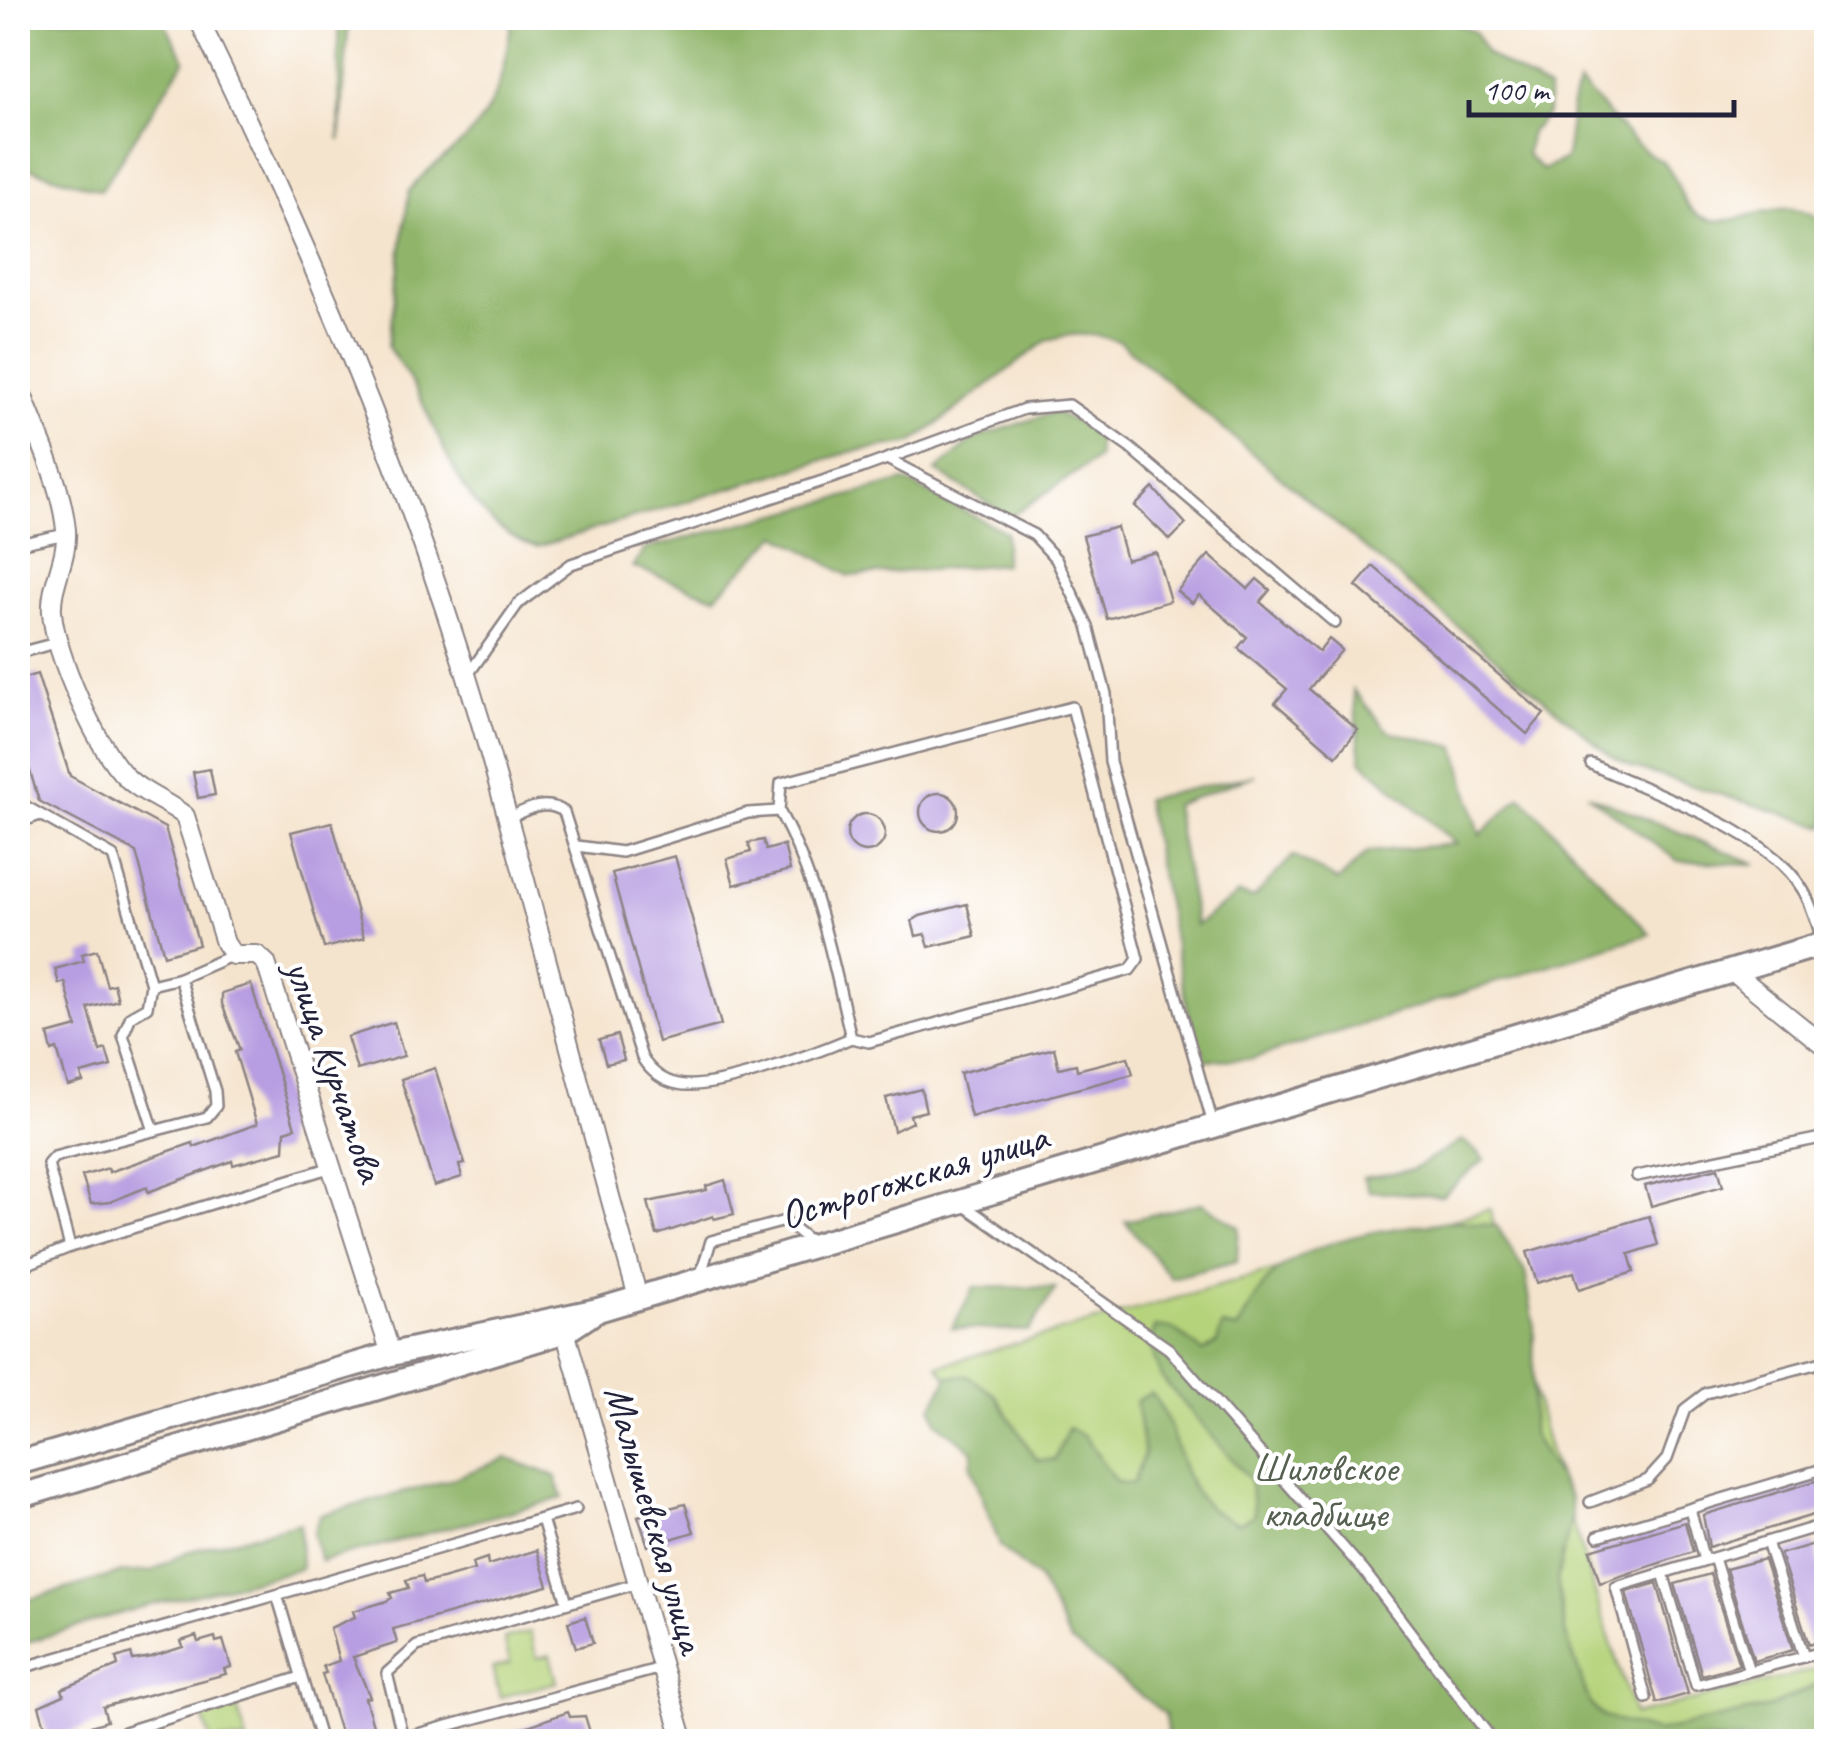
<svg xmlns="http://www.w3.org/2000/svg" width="1844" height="1759" font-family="Caveat,sans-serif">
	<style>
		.green { fill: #b5d37a; stroke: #6c7a5a; stroke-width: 2.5 }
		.forest { fill: #90b56a; stroke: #596c52; stroke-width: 2.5 }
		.building { fill: #b79de1 }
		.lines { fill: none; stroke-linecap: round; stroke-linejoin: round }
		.service-casing { stroke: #8c8384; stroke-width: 14 }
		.minor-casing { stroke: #8c8384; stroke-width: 22 }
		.tertiary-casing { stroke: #8c8384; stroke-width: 28 }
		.service { stroke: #fff; stroke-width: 9 }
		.minor { stroke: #fff; stroke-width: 18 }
		.tertiary { stroke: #fff; stroke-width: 22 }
		.labels { text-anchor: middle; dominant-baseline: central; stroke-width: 8; stroke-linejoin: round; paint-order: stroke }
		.street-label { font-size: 40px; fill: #22223b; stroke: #fff }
		.park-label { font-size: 40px; fill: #556051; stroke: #fff }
	</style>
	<rect width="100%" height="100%" fill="#fff"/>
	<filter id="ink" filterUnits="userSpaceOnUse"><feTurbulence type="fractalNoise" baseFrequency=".01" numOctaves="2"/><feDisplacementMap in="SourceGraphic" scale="20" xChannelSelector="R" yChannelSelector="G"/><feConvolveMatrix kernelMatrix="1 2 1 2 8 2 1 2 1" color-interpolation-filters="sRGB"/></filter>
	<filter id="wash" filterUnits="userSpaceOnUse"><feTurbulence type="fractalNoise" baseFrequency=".0048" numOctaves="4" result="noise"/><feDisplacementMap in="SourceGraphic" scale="40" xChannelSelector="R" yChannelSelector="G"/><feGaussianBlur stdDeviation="2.25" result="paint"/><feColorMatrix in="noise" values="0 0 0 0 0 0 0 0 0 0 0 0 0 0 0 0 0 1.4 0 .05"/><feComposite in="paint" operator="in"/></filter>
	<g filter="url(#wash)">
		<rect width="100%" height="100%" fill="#f5e4cd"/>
		<g class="green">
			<polygon points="1490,1209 1546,1439 1634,1715 1826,1667 1826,1741 1238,1741 938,1366"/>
			<polygon points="530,1632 537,1658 550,1655 557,1682 500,1697 492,1668 510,1663 504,1639"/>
			<polygon points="237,1707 247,1741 211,1741 203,1717"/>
		</g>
		<g class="forest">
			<polygon points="18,18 162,18 185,60 101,190 18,165"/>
			<polygon points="338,18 349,18 340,141"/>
			<path d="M512 18H1444L1475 32 1486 54 1548 90V113L1531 132 1526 154 1542 170 1565 159C1573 130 1566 110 1579 83 1600 105 1620 130 1644 150 1649 155 1657 157 1663 162 1682 179 1677 206 1702 217 1741 234 1784 184 1826 225V827L1634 768 1610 755 1119 341C1092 333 1072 332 1046 341L912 443 850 452 537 547C472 529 448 456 421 400 412 381 399 364 388 347L409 191C426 168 447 158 466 138 500 105 505 63 512 18Z"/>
			<polygon points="1054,412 1097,431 1098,458 1010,517 936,471 975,438"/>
			<polygon points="905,481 1006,532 1004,564 849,576 778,535 715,597 633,567 645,549"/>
			<polygon points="1353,690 1388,731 1456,747 1480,835 1521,796 1650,934 1252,1059 1198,1060 1145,799 1255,775 1174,805 1196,925 1238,894 1253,898 1293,856 1338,881 1368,852 1456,844 1361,760"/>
			<polygon points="1587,794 1756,864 1678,861"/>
			<polygon points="1462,1140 1485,1159 1442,1196 1369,1191 1363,1178 1412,1170"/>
			<polygon points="1202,1203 1239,1227 1237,1261 1171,1278 1125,1221"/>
			<path d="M1459 1221 1497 1226 1525 1272 1534 1324 1532 1434 1570 1498 1572 1516 1557 1579 1565 1632 1590 1704 1603 1717 1657 1732 1770 1707 1826 1680V1741H1168L1165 1714 1070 1641 1039 1580 1000 1546 971 1466 973 1451 937 1422 932 1407 948 1377 967 1375 995 1395 1037 1460H1055L1068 1428 1085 1437 1116 1482 1133 1484 1144 1453 1136 1401 1151 1393C1188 1438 1170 1501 1239 1523L1254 1515 1250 1480 1161 1377 1150 1345 1155 1327 1173 1329 1203 1352 1217 1343 1222 1326 1237 1329C1249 1311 1261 1283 1278 1270 1325 1234 1403 1226 1459 1221Z"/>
			<polygon points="974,1287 1056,1288 1029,1331 952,1328"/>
			<polygon points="506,1458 555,1476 563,1498 321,1561 313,1534 320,1515 449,1480"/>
			<polygon points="300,1523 301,1569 138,1608 18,1645 18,1603 120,1573 152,1571 186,1552"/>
		</g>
		<g id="blocks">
			<g class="building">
				<polygon points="1153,488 1186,524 1170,540 1135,506"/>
				<polygon points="1117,527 1126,560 1156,552 1170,601 1107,619 1083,536"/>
				<polygon points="1209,555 1248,589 1257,579 1270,590 1260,602 1319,652 1329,639 1342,650 1309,689 1358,730 1336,756 1275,703 1287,689 1238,648 1247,637 1199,595 1192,603 1177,591"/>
				<polygon points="1373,566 1544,714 1527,734 1356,586"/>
				<polygon points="37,674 70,776 165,828 199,945 164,955 136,852 39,801 18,731 18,680"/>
				<polygon points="210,769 215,795 198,798 193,772"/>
				<circle cx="939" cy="812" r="19"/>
				<circle cx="866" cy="833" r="19"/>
				<polygon points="332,822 364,938 324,948 291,832"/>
				<polygon points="763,840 766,850 784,845 790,870 734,885 727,859 751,852 748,843"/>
				<polygon points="675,856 721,1025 658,1042 612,873"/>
				<polygon points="967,904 975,936 929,947 925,934 916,936 912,921 920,916"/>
				<polygon points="97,950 107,986 114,984 118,1000 88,1008 100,1051 106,1049 111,1066 81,1074 83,1082 68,1086 57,1049 52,1051 48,1035 77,1027 65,982 59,984 55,969 84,961 82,954"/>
				<polygon points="251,984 295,1128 285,1131 284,1151 233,1165 232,1161 148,1192 147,1187 110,1202 91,1204 82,1176 108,1168 109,1172 193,1143 194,1147 257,1124 235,1052 240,1050 222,1004 222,993"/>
				<polygon points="394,1022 404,1056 357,1070 347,1037"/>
				<polygon points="617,1035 624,1060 606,1064 599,1040"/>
				<polygon points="1054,1048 1059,1068 1076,1064 1077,1070 1128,1057 1133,1074 971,1117 960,1073"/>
				<polygon points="435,1068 465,1164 459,1165 462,1177 434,1186 401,1079"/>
				<polygon points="921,1089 926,1111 910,1115 912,1122 894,1131 886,1098"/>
				<polygon points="1718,1168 1723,1186 1651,1206 1645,1186"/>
				<polygon points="725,1180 734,1214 714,1219 713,1216 657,1235 648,1202 707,1190 706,1186"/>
				<polygon points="1649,1216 1658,1245 1629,1254 1634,1272 1579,1289 1574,1272 1537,1283 1527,1252"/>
				<polygon points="1826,1478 1826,1511 1709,1547 1703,1515"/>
				<polygon points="685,1504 694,1532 648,1546 638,1516"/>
				<polygon points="1685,1522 1693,1552 1600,1583 1590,1550"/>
				<polygon points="1814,1544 1826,1583 1826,1639 1809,1645 1780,1554"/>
				<polygon points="537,1550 548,1586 393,1629 397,1643 353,1657 370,1697 365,1698 378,1742 343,1742 322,1674 326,1673 323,1666 339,1661 330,1628 355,1617 353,1611 384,1602 392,1598 390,1593 409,1588 406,1580 422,1576 424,1583 442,1579 474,1570 472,1563 487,1558 488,1565"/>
				<polygon points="1764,1559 1793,1650 1754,1661 1726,1569"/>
				<polygon points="1710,1574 1739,1665 1702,1675 1675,1584"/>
				<polygon points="1657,1583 1688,1694 1657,1703 1626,1592"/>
				<polygon points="585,1617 593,1643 576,1648 568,1622"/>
				<polygon points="196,1636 198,1642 215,1637 216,1642 223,1640 231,1667 224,1669 226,1674 103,1707 107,1721 49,1739 39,1706 64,1695 62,1689 118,1666 116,1658 131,1653 133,1660 151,1657 183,1647 181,1641"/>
				<polygon points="568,1712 570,1717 585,1716 593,1742 482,1742"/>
			</g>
		</g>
	</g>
	<g filter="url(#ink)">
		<use href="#blocks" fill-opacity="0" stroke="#8c8384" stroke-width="2.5"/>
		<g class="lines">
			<defs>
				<g id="service">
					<polyline points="887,459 1034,535 1056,559 1088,626 1106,694 1110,762 1213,1124"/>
					<polyline points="18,544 66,534"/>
					<polyline points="18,653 56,643"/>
					<polyline points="467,676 518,604 571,564 862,468 1024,409 1069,405 1130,448 1335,623"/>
					<path d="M1591 764C1653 794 1767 829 1803 890 1812 905 1817 925 1823 941"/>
					<polyline points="18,802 113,856 151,985 180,978"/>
					<path d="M508 818C527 809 546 799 564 812L642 1058C651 1072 662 1081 678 1084 713 1092 816 1053 851 1038"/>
					<polyline points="18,823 40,815"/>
					<path d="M577 846 622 852 748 813 779 811C818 881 833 961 851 1038L869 1042 1130 970 1138 959 1072 707 781 783 779 811"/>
					<polyline points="151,985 147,1007 131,1016 123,1035 154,1131"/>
					<polyline points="1637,1176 1826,1137"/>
					<polyline points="962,1204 1169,1349 1364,1571 1494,1742"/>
					<polyline points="70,1247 48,1164 54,1157 207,1117 216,1106 215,1091 180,978 233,955"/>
					<polyline points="18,1268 70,1247 332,1167"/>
					<polyline points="700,1277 711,1241 785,1221 812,1243"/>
					<polyline points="1590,1502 1648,1480 1667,1459 1685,1409 1706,1393 1826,1361"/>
					<polyline points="1690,1509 1704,1560"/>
					<polyline points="542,1519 567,1603"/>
					<polyline points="1821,1525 1826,1543"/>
					<polyline points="1598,1536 1826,1468"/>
					<polyline points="1767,1542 1804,1657"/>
					<polyline points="1714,1558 1749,1671"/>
					<polyline points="1663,1573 1696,1685 1826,1651"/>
					<polyline points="277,1595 321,1742"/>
					<polyline points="18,1669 576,1509"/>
					<polyline points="1646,1698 1616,1587 1826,1524"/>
					<polyline points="403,1738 661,1668"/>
					<polyline points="116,1742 124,1732 301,1677"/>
					<polyline points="404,1742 387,1673 417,1646 635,1584"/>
				</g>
				<g id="minor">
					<path d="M198 18C309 245 408 477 480 720 536 911 583 1105 638 1297"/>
					<path d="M18 384C35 431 61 480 66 530 68 559 50 585 52 612 55 654 97 749 127 778 143 794 167 801 185 816L225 943 233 955H257L266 963 391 1354"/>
					<polyline points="1732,971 1826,1047"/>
					<polyline points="562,1321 684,1742"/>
				</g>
				<g id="tertiary">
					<polyline points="18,1463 391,1354 598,1310 1826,943"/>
					<polyline points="18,1497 566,1331 590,1315"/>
				</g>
			</defs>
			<use href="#service" class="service-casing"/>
			<use href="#minor" class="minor-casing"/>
			<use href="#tertiary" class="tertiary-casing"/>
			<use href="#service" class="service"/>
			<use href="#minor" class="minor"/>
			<use href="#tertiary" class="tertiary"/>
		</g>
	</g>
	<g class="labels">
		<g class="street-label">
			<text transform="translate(335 1071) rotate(71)">улица Курчатова</text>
			<text transform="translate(914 1176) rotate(-17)">Острогожская улица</text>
			<text transform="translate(655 1519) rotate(74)">Малышевская улица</text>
		</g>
		<g class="park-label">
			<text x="1325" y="1468">Шиловское<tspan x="1325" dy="46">кладбище</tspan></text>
		</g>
	</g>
	<rect width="1844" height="1759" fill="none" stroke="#fff" stroke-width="60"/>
	<path d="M1469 100v15h265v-15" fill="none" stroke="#22223b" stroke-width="5"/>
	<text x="1484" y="100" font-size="30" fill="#22223b" stroke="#ffffff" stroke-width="8" paint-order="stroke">100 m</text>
</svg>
